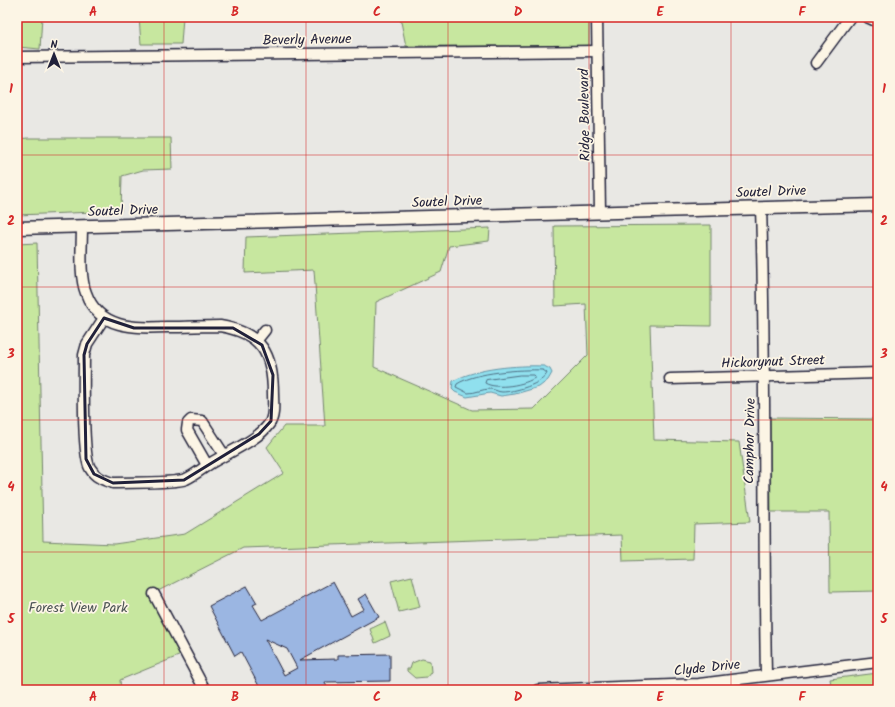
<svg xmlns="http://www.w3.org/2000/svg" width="895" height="707" font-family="Kalam,sans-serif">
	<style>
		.green { fill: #c7e79f; stroke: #74846d }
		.water { fill: #90e0ee; stroke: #6494a6 }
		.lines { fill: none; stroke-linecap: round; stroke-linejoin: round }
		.shore { stroke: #4e6e83; stroke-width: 1 }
		.building { fill: #9bb6e2; stroke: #22223b; fill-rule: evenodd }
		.minor-casing { stroke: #22223b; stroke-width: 13 }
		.major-casing { stroke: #22223b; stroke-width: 15 }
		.minor { stroke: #fcf5e5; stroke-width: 10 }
		.major { stroke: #fcf5e5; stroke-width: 12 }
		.marked { fill: none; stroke: #22223b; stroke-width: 3; stroke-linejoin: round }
		.grid { fill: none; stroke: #d62828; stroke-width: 1; stroke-opacity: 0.55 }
		.labels { text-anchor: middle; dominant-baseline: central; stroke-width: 3.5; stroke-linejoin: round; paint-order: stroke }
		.street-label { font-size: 14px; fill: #22223b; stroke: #fcf5e5 }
		.park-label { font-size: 14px; fill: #4b5354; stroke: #fcf5e5 }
		.neatline { fill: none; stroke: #d62828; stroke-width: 1.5 }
		.grid-label { font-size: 13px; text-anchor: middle; font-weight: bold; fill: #d62828 }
	</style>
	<rect width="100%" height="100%" fill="#e9e8e4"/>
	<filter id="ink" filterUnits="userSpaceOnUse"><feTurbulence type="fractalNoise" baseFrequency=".025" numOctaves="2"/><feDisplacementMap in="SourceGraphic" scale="8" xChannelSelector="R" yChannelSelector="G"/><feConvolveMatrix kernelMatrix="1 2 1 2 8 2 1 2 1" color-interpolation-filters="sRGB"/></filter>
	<g filter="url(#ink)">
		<g class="green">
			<polygon points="17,17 42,17 40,49 17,47"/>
			<polygon points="139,17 183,17 181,44 141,44"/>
			<polygon points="400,17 589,17 589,46 406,46"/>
			<polygon points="29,138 171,138 172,169 143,170 122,176 121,211 17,215 17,139"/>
			<polygon points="711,225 711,326 650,325 654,440 739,442 750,522 694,524 693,559 623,561 622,535 243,548 150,595 181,655 120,680 121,690 17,690 17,244 37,243 43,541 114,544 185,534 284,473 267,447 284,426 325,426 314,270 245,273 246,237 490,228 489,241 449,246 441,272 376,302 374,367 472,410 534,409 588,355 586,304 555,306 554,226"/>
			<polygon points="770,418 878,419 878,591 830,592 829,512 771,512"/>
			<polygon points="412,576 420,607 399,612 391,581"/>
			<polygon points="385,622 390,636 375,643 370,629"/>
			<polygon points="422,659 430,661 431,672 427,677 415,678 407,671 407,669 410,669 412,663"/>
			<polygon points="878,673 878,690 832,690 830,679"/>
		</g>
		<path class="water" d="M544 366 550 369 552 373 548 380 539 387 515 394 501 396 490 393 467 397 455 392 452 389 453 381C477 368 516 365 544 366Z"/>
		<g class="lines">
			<g class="shore">
				<path d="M543 370 547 373C543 384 514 392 502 392 498 392 494 389 490 389 482 389 476 393 468 393L456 387 457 384C476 372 520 369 543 370Z"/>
				<path d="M520 375H534L536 377C526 385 496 390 485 383L486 380Z"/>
			</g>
		</g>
		<path class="building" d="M333 582 351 616 364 609 358 599 366 594 379 617 300 660 338 659V655L390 654V681L325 682 327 688 323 689 261 690 241 652 235 656 209 606 247 586 257 603 253 605 262 620ZM265 639 287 649 297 668 284 675Z"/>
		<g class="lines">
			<defs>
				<g id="minor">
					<polyline points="597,17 600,212"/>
					<polyline points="867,17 878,22"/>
					<polyline points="17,57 598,51"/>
					<polyline points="816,63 850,17"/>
					<path d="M761 208C766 363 763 519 766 675"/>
					<path d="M82 227C82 246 79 276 86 293 99 330 136 328 169 327 186 327 203 326 220 326 262 333 273 354 273 394 273 403 275 416 269 424 258 440 229 452 211 463 203 468 195 475 186 479 173 484 128 482 113 483 103 480 95 477 90 468 82 456 84 375 84 355L87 344 104 318"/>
					<polyline points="257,340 265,330"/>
					<polyline points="670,379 878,373"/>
					<polyline points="207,465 187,430 188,423 191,420 202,421 224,455"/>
					<polyline points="154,594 205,690"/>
					<polyline points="538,690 699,684 878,662"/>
				</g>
				<polyline id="major" points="17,228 878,205"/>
			</defs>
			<use href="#minor" class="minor-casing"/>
			<use href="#major" class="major-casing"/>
			<use href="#minor" class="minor"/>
			<use href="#major" class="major"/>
		</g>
	</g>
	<path class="marked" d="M104 318 134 328H233L262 345 273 375 271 421 259 434 184 480 113 483 94 474 86 459 84 355 87 344Z"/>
	<path class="grid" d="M164 17V690M306 17V690M448 17V690M589 17V690M731 17V690M17 155H878M17 287H878M17 420H878M17 552H878"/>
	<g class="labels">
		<g class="street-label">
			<text transform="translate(307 40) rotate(-1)">Beverly Avenue</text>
			<text transform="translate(585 115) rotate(-91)">Ridge Boulevard</text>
			<text transform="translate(771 192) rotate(-2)">Soutel Drive</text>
			<text transform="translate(447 202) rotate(-2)">Soutel Drive</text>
			<text transform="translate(123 211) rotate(-2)">Soutel Drive</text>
			<text transform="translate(773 362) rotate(-2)">Hickorynut Street</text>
			<text transform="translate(750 441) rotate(-89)">Camphor Drive</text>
			<text transform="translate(707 668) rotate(-6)">Clyde Drive</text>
		</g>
		<g class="park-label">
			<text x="78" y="608">Forest View Park</text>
		</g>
	</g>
	<rect width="895" height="707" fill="none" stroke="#fcf5e5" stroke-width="44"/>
	<g transform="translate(54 54)" stroke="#fcf5e5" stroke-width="3" paint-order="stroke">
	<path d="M0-3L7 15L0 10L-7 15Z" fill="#22223b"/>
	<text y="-6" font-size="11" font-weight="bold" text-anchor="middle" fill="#22223b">N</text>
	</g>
	<rect x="22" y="22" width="851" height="663" class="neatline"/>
	<g class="grid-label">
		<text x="93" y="16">A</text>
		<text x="235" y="16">B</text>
		<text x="377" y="16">C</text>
		<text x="518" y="16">D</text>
		<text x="660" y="16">E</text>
		<text x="802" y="16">F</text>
		<text x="11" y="93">1</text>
		<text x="884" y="93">1</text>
		<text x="11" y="225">2</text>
		<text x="884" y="225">2</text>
		<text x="11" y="358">3</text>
		<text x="884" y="358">3</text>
		<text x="11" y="491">4</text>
		<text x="884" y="491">4</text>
		<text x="11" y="623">5</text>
		<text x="884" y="623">5</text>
		<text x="93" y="701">A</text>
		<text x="235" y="701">B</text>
		<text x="377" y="701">C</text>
		<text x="518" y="701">D</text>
		<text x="660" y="701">E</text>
		<text x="802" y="701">F</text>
	</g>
</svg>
